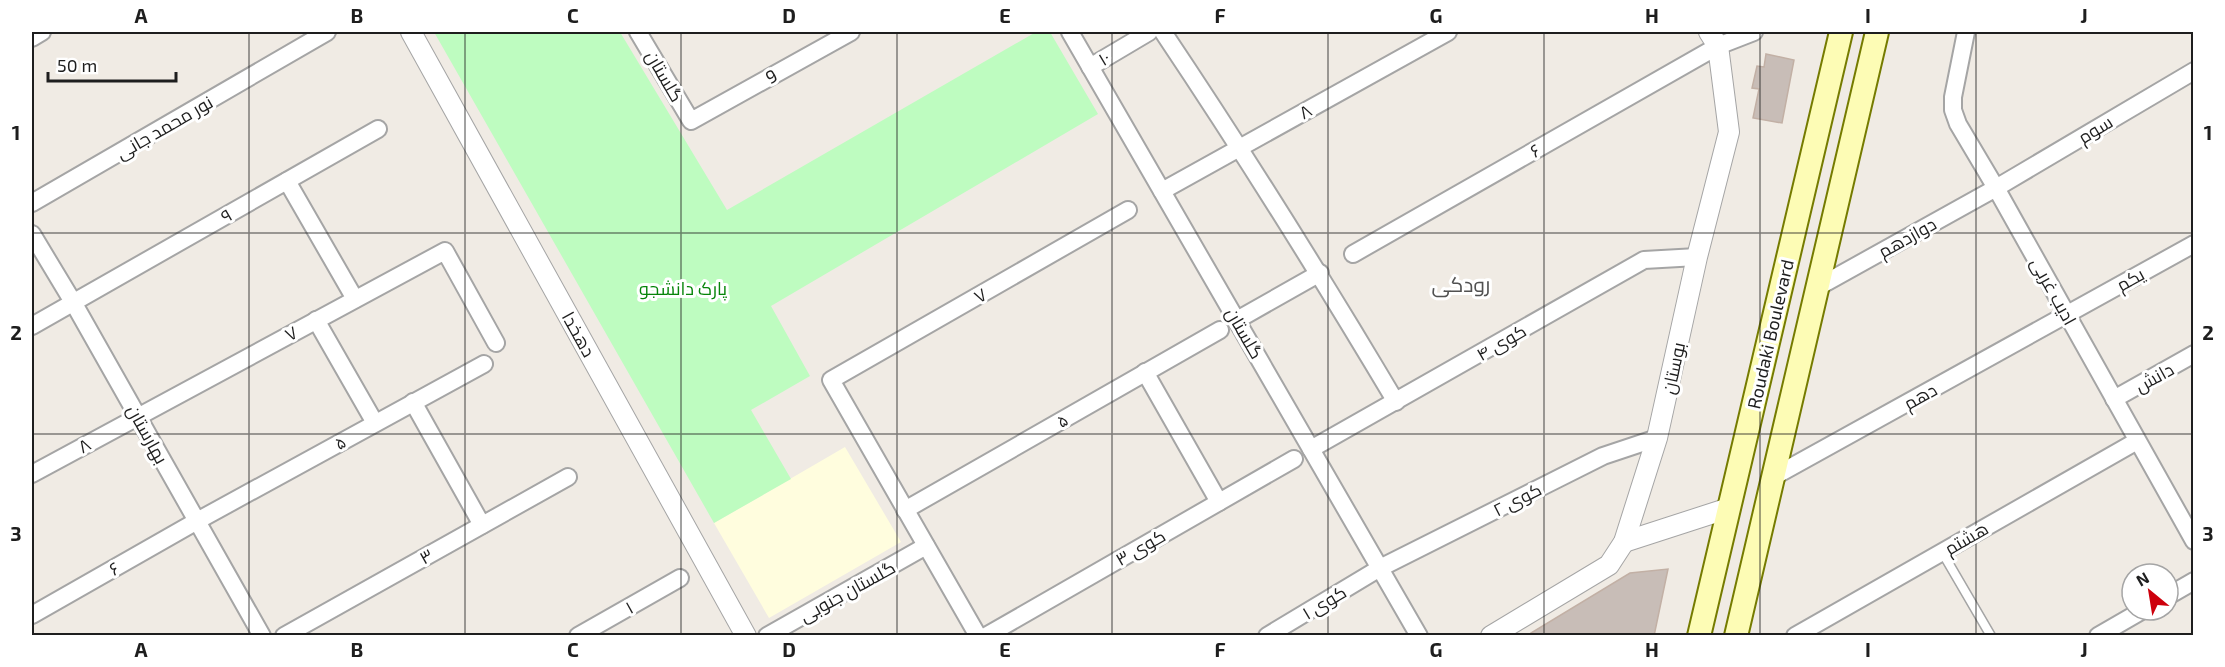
<svg xmlns="http://www.w3.org/2000/svg" width="2225" height="667" font-family="'Exo 2',Cairo,sans-serif">
	<style>
		.education { fill: #fffdde }
		.park { fill: #befcc0 }
		.building { fill: #c8bdb7; stroke: #c2b0a5; stroke-width: 1.5 }
		.lines { fill: none; stroke-linecap: round; stroke-linejoin: round }
		.service-casing { stroke: #a5a5a5; stroke-width: 11 }
		.minor-casing { stroke: #a5a5a5; stroke-width: 20 }
		.tertiary-casing { stroke: #a5a5a5; stroke-width: 22 }
		.secondary-casing { stroke: #757b00; stroke-width: 26 }
		.service { stroke: #fff; stroke-width: 8 }
		.minor { stroke: #fff; stroke-width: 16 }
		.tertiary { stroke: #fff; stroke-width: 20 }
		.secondary { stroke: #fdfcb5; stroke-width: 22 }
		.grid { fill: none; stroke: #1e1e1e; stroke-width: 1.5; stroke-opacity: 0.55 }
		.labels { text-anchor: middle; dominant-baseline: central; stroke-width: 6; stroke-linejoin: round; paint-order: stroke }
		.street-label { font-size: 18px; fill: #1e1e1e; stroke: #fff }
		.park-label { font-size: 18px; fill: #058408; stroke: #fff }
		.quarter-label { font-size: 21px; fill: #515151; stroke: #fff }
		.neatline { fill: none; stroke: #1e1e1e; stroke-width: 2 }
		.grid-label { font-size: 20px; text-anchor: middle; font-weight: bold; fill: #1e1e1e }
	</style>
	<rect width="100%" height="100%" fill="#f0ebe4"/>
	<polygon class="education" points="845,447 901,542 769,618 714,523"/>
	<polygon class="park" points="434,32 620,32 727,210 1036,32 1050,32 1098,114 771,306 810,376 751,410 791,479 714,523"/>
	<g class="building">
		<polygon points="1766,54 1794,60 1782,123 1753,118 1759,89 1752,88 1757,66 1764,67"/>
		<polygon points="1668,569 1654,636 1533,636 1531,633 1630,573"/>
	</g>
	<g class="lines">
		<defs>
			<polyline id="service" points="1942,552 1991,636"/>
			<g id="minor">
				<polyline points="638,32 691,121 851,32"/>
				<polyline points="1070,32 1419,636"/>
				<path d="M1163 32C1244 153 1321 276 1396 402"/>
				<polyline points="1966,32 1953,97 1953,110 1958,124 1996,188 2194,541"/>
				<polyline points="32,38 42,32"/>
				<polyline points="1090,67 1149,32"/>
				<polyline points="287,181 355,299"/>
				<polyline points="1162,191 1448,32"/>
				<polyline points="32,203 327,32"/>
				<polyline points="32,234 73,302 262,636"/>
				<polyline points="1353,254 1718,46 1754,32"/>
				<polyline points="1818,287 1996,188 2194,71"/>
				<polyline points="316,320 375,423"/>
				<polyline points="1237,320 1320,273"/>
				<polyline points="32,326 378,129"/>
				<polyline points="1145,372 1219,502"/>
				<polyline points="2114,399 2194,354"/>
				<polyline points="413,402 482,525"/>
				<polyline points="1311,449 1644,260 1697,257"/>
				<polyline points="32,474 445,251 496,343"/>
				<polyline points="1773,477 2194,244"/>
				<polyline points="905,510 1220,330"/>
				<polyline points="2168,596 2194,581"/>
				<polyline points="32,615 197,521 484,364"/>
				<polyline points="284,636 568,477"/>
				<polyline points="578,636 680,578"/>
				<polyline points="767,636 926,546"/>
				<polyline points="978,636 831,380 1128,210"/>
				<polyline points="986,636 1294,459"/>
				<polyline points="1267,636 1380,568 1603,456 1657,438"/>
				<polyline points="1795,636 2137,441"/>
				<polyline points="2098,636 2143,610"/>
			</g>
			<g id="tertiary">
				<polyline points="411,32 746,636"/>
				<polyline points="1624,542 1729,508"/>
				<polyline points="1491,636 1609,565 1624,542 1657,438 1697,257 1729,132 1718,46 1709,32"/>
			</g>
			<g id="secondary">
				<polyline points="1699,636 1841,32"/>
				<polyline points="1736,636 1877,32"/>
			</g>
		</defs>
		<use href="#service" class="service-casing"/>
		<use href="#minor" class="minor-casing"/>
		<use href="#tertiary" class="tertiary-casing"/>
		<use href="#secondary" class="secondary-casing"/>
		<use href="#service" class="service"/>
		<use href="#minor" class="minor"/>
		<use href="#tertiary" class="tertiary"/>
		<use href="#secondary" class="secondary"/>
	</g>
	<path class="grid" d="M249 32V636M465 32V636M681 32V636M897 32V636M1112 32V636M1328 32V636M1544 32V636M1760 32V636M1976 32V636M32 233H2194M32 434H2194"/>
	<g class="labels">
		<g class="street-label">
			<text transform="translate(1104 58) rotate(-31)">۱۰</text>
			<text transform="translate(665 76) rotate(60)">گلستان</text>
			<text transform="translate(771 76) rotate(-29)">9</text>
			<text transform="translate(1305 111) rotate(-29)">۸</text>
			<text transform="translate(164 127) rotate(-30)">نور محمد جانی</text>
			<text transform="translate(2095 129) rotate(-31)">سوم</text>
			<text transform="translate(1535 150) rotate(-30)">۶</text>
			<text transform="translate(226 215) rotate(-30)">۹</text>
			<text transform="translate(1907 237) rotate(-29)">دوازدهم</text>
			<text transform="translate(2130 279) rotate(-29)">یکم</text>
			<text transform="translate(2054 291) rotate(61)">ادیب غربی</text>
			<text transform="translate(980 295) rotate(-30)">۷</text>
			<text transform="translate(291 333) rotate(-28)">۷</text>
			<text transform="translate(1245 333) rotate(60)">گلستان</text>
			<text transform="translate(579 334) rotate(61)">دهخدا</text>
			<text transform="translate(1770 334) rotate(-77)">Roudaki Boulevard</text>
			<text transform="translate(1501 342) rotate(-30)">کوی ۴</text>
			<text transform="translate(1673 368) rotate(-78)">بوستان</text>
			<text transform="translate(2154 377) rotate(-29)">دانش</text>
			<text transform="translate(1920 396) rotate(-29)">دهم</text>
			<text transform="translate(1062 420) rotate(-30)">۵</text>
			<text transform="translate(148 434) rotate(61)">بهارستان</text>
			<text transform="translate(340 442) rotate(-29)">۵</text>
			<text transform="translate(84 445) rotate(-29)">۸</text>
			<text transform="translate(1517 499) rotate(-27)">کوی ۲</text>
			<text transform="translate(1966 538) rotate(-30)">هشتم</text>
			<text transform="translate(1140 547) rotate(-30)">کوی ۳</text>
			<text transform="translate(426 556) rotate(-29)">۳</text>
			<text transform="translate(114 568) rotate(-30)">۶</text>
			<text transform="translate(847 591) rotate(-29)">گلستان جنوبی</text>
			<text transform="translate(1324 602) rotate(-31)">کوی ۱</text>
			<text transform="translate(629 607) rotate(-29)">۱</text>
		</g>
		<g class="park-label">
			<text x="683" y="288">پارک دانشجو</text>
		</g>
		<g class="quarter-label">
			<text x="1461" y="283">رودکی</text>
		</g>
	</g>
	<rect width="2225" height="667" fill="none" stroke="#ffffff" stroke-width="66"/>
	<g transform="translate(2150 592) rotate(330)"><circle r="28" fill="#ffffff" stroke="#a5a5a5" stroke-width="1.5"/>
	<path d="M0-4.5L10 22L0 15L-10 22Z" fill="#cd000c"/>
	<text y="-9" font-size="16" font-weight="bold" text-anchor="middle" fill="#1e1e1e">N</text>
	</g>
	<path d="M48 72v9h128v-9" fill="none" stroke="#1e1e1e" stroke-width="3"/>
	<text x="57" y="72" font-size="18" fill="#1e1e1e" stroke="#ffffff" stroke-width="4.5" paint-order="stroke">50 m</text>
	<rect x="33" y="33" width="2159" height="601" class="neatline"/>
	<g class="grid-label">
		<text x="141" y="23">A</text>
		<text x="357" y="23">B</text>
		<text x="573" y="23">C</text>
		<text x="789" y="23">D</text>
		<text x="1005" y="23">E</text>
		<text x="1220" y="23">F</text>
		<text x="1436" y="23">G</text>
		<text x="1652" y="23">H</text>
		<text x="1868" y="23">I</text>
		<text x="2084" y="23">J</text>
		<text x="16" y="140">1</text>
		<text x="2208" y="140">1</text>
		<text x="16" y="340">2</text>
		<text x="2208" y="340">2</text>
		<text x="16" y="541">3</text>
		<text x="2208" y="541">3</text>
		<text x="141" y="657">A</text>
		<text x="357" y="657">B</text>
		<text x="573" y="657">C</text>
		<text x="789" y="657">D</text>
		<text x="1005" y="657">E</text>
		<text x="1220" y="657">F</text>
		<text x="1436" y="657">G</text>
		<text x="1652" y="657">H</text>
		<text x="1868" y="657">I</text>
		<text x="2084" y="657">J</text>
	</g>
</svg>
